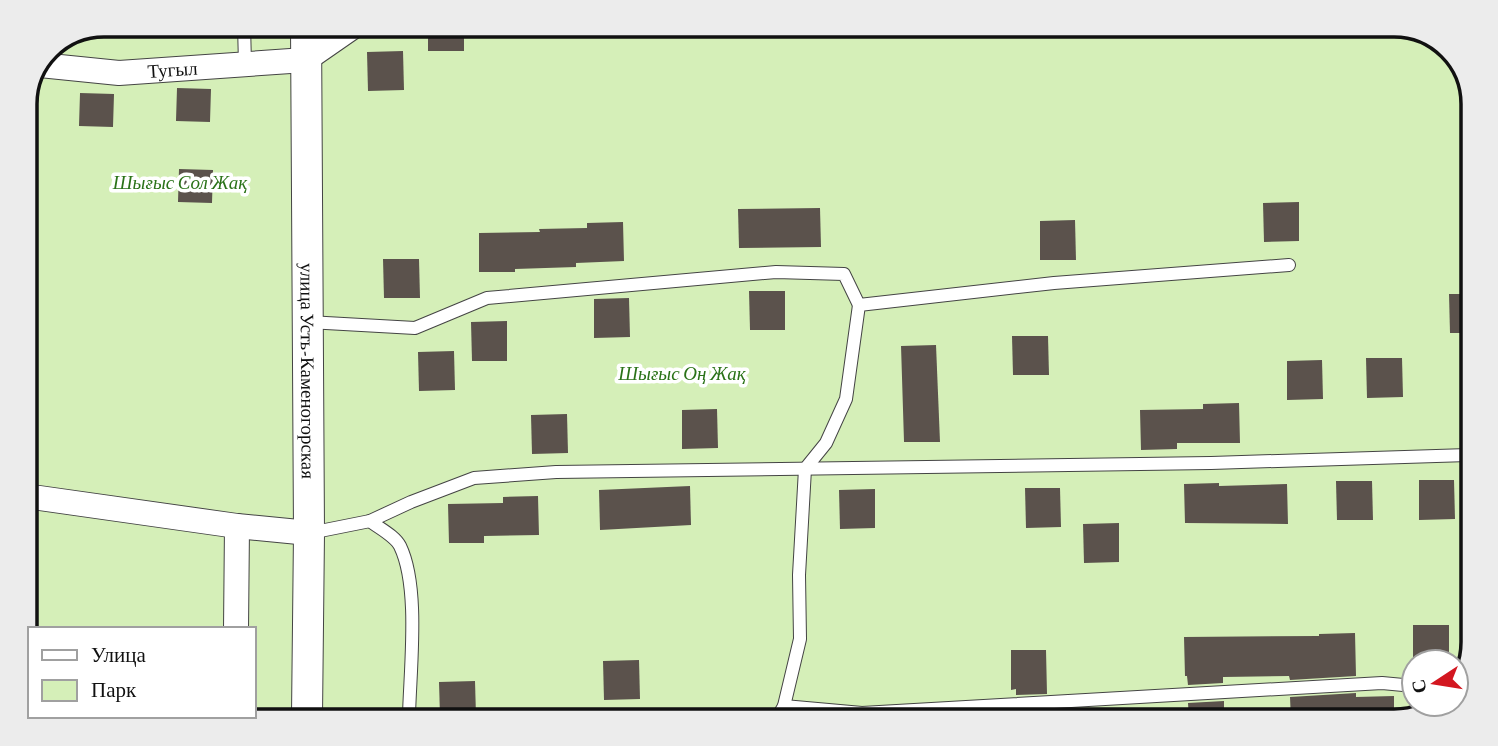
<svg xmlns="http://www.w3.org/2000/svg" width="1498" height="746" font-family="'Crimson Pro',serif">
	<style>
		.green { fill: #d5efb8 }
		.building { fill: #5b524c }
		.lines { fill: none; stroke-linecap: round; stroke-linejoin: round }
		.service-casing { stroke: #444; stroke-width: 14 }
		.minor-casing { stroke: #444; stroke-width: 26 }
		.tertiary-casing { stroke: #444; stroke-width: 32 }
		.service { stroke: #fff; stroke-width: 12 }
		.minor { stroke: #fff; stroke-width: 24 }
		.tertiary { stroke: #fff; stroke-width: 30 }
		.labels { text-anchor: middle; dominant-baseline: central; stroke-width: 7; stroke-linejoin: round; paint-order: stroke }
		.street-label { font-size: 19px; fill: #111; stroke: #fff }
		.park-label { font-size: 19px; font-style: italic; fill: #2a7218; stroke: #fff }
		.rim { fill: none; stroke: #111; stroke-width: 3.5 }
	</style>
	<rect width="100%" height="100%" fill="#fffdf5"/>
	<polygon class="green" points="104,25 1429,33 1460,60 1473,99 1465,677 1456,688 1456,662 1414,662 1414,704 1442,704 1438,708 1394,721 254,715 254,629 30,629 30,662 25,648 25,99 48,48"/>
	<g class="building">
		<polygon points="428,26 464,27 464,51 428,51"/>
		<polygon points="403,51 404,90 368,91 367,52"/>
		<polygon points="177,88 211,89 210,122 176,121"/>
		<polygon points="80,93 114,94 113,127 79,126"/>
		<polygon points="179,169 213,170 212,203 178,202"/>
		<polygon points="1299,202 1299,241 1264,242 1263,203"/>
		<polygon points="820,208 821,247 739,248 738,209"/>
		<polygon points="1075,220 1076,260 1040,260 1040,221"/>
		<polygon points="623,222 624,261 576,263 576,267 515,269 515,272 479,272 479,233 540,232 539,229 587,228 587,223"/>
		<polygon points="383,259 419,259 420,298 384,298"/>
		<polygon points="749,291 785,291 785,330 750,330"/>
		<polygon points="1449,294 1471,294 1470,333 1450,333"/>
		<polygon points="629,298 630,337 594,338 594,299"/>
		<polygon points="507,321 507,361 472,361 471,322"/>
		<polygon points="1012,336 1048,336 1049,375 1013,375"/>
		<polygon points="936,345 940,442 904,442 901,346"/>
		<polygon points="454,351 455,390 419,391 418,352"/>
		<polygon points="1366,358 1402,358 1403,397 1367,398"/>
		<polygon points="1322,360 1323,399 1287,400 1287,361"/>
		<polygon points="1239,403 1240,443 1177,443 1177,449 1141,450 1140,410 1203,409 1203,404"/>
		<polygon points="717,409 718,448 682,449 682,410"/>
		<polygon points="567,414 568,453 532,454 531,415"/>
		<polygon points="1419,480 1454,480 1455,519 1419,520"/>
		<polygon points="1336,481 1372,481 1373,520 1337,520"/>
		<polygon points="1219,483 1219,486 1287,484 1288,524 1185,523 1184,484"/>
		<polygon points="690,486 691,525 600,530 599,490"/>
		<polygon points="1025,488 1060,488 1061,527 1026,528"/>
		<polygon points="875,489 875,528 840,529 839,490"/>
		<polygon points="538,496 539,535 484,536 484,543 449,543 448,504 503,503 503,497"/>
		<polygon points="1119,523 1119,562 1084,563 1083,524"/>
		<rect x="1413" y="625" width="36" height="37"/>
		<polygon points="1355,633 1356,676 1290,680 1289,676 1223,677 1223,683 1188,685 1187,676 1185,676 1184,637 1319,636 1319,634"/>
		<polygon points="1011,650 1046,650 1047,694 1016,695 1016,689 1011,690"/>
		<polygon points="639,660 640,699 604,700 603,661"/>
		<polygon points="475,681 476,716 440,716 439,682"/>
		<polygon points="1356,693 1356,697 1394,696 1394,721 1291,721 1290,697"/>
		<polygon points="1224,701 1224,720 1189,720 1188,703"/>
		<polygon points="1047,711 1047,719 1016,719 1016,713"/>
	</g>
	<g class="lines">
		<defs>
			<g id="service">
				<polyline points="244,25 245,64"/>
				<polyline points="308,322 415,328 487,298 776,272 844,274 859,305"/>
				<path d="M370 521C379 528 395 536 400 546 420 587 410 669 409 716"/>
				<polyline points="310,533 370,521 411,502 474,478 556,472 1211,463 1468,455"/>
				<polyline points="1433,704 1436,709"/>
				<polyline points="784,706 862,713 1382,683 1414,686"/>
				<polyline points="777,718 784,706 800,639 799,575 805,469 826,443 846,399 859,305 1054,283 1289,265"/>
			</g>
			<g id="minor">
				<path id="s1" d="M40 65 119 73 305 60 354 26"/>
				<polyline points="25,496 237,526 309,533"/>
				<polyline points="236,629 237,526"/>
			</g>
			<g id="tertiary">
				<path id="s2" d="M306 26 309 533 307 715"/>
			</g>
		</defs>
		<use href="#service" class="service-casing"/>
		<use href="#minor" class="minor-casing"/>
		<use href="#tertiary" class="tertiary-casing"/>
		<use href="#service" class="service"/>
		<use href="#minor" class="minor"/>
		<use href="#tertiary" class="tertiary"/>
	</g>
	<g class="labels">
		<g class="street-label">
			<text stroke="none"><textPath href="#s1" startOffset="133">Тугыл</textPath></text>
			<text stroke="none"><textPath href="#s2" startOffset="345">улица Усть-Каменогорская</textPath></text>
		</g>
		<g class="park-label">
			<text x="180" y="182">Шығыс Сол Жақ</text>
			<text x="682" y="373">Шығыс Оң Жақ</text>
		</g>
	</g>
	<path d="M0 0H1498V746H0ZM104 37H1394A67 67 0 0 1 1461 104V642A67 67 0 0 1 1394 709H104A67 67 0 0 1 37 642V104A67 67 0 0 1 104 37Z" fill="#ececec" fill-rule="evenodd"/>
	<path class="rim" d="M104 37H1394A67 67 0 0 1 1461 104V642A67 67 0 0 1 1394 709H104A67 67 0 0 1 37 642V104A67 67 0 0 1 104 37Z"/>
	<rect x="28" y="627" width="228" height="91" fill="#ffffff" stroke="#a0a0a0" stroke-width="2"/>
	<rect x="42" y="650" width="35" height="10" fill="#ffffff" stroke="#a0a0a0" stroke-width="2"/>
	<text x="91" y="662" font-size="21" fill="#111111">Улица</text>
	<rect x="42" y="680" width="35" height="21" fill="#d5efb8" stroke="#a0a0a0" stroke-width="2"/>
	<text x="91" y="697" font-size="21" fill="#111111">Парк</text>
	<g transform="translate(1435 683) rotate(258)"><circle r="33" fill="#ffffff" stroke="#a0a0a0" stroke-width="2"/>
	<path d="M0-5L12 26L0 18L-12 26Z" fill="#d31720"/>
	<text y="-10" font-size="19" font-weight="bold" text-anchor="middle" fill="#111111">С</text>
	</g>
</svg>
